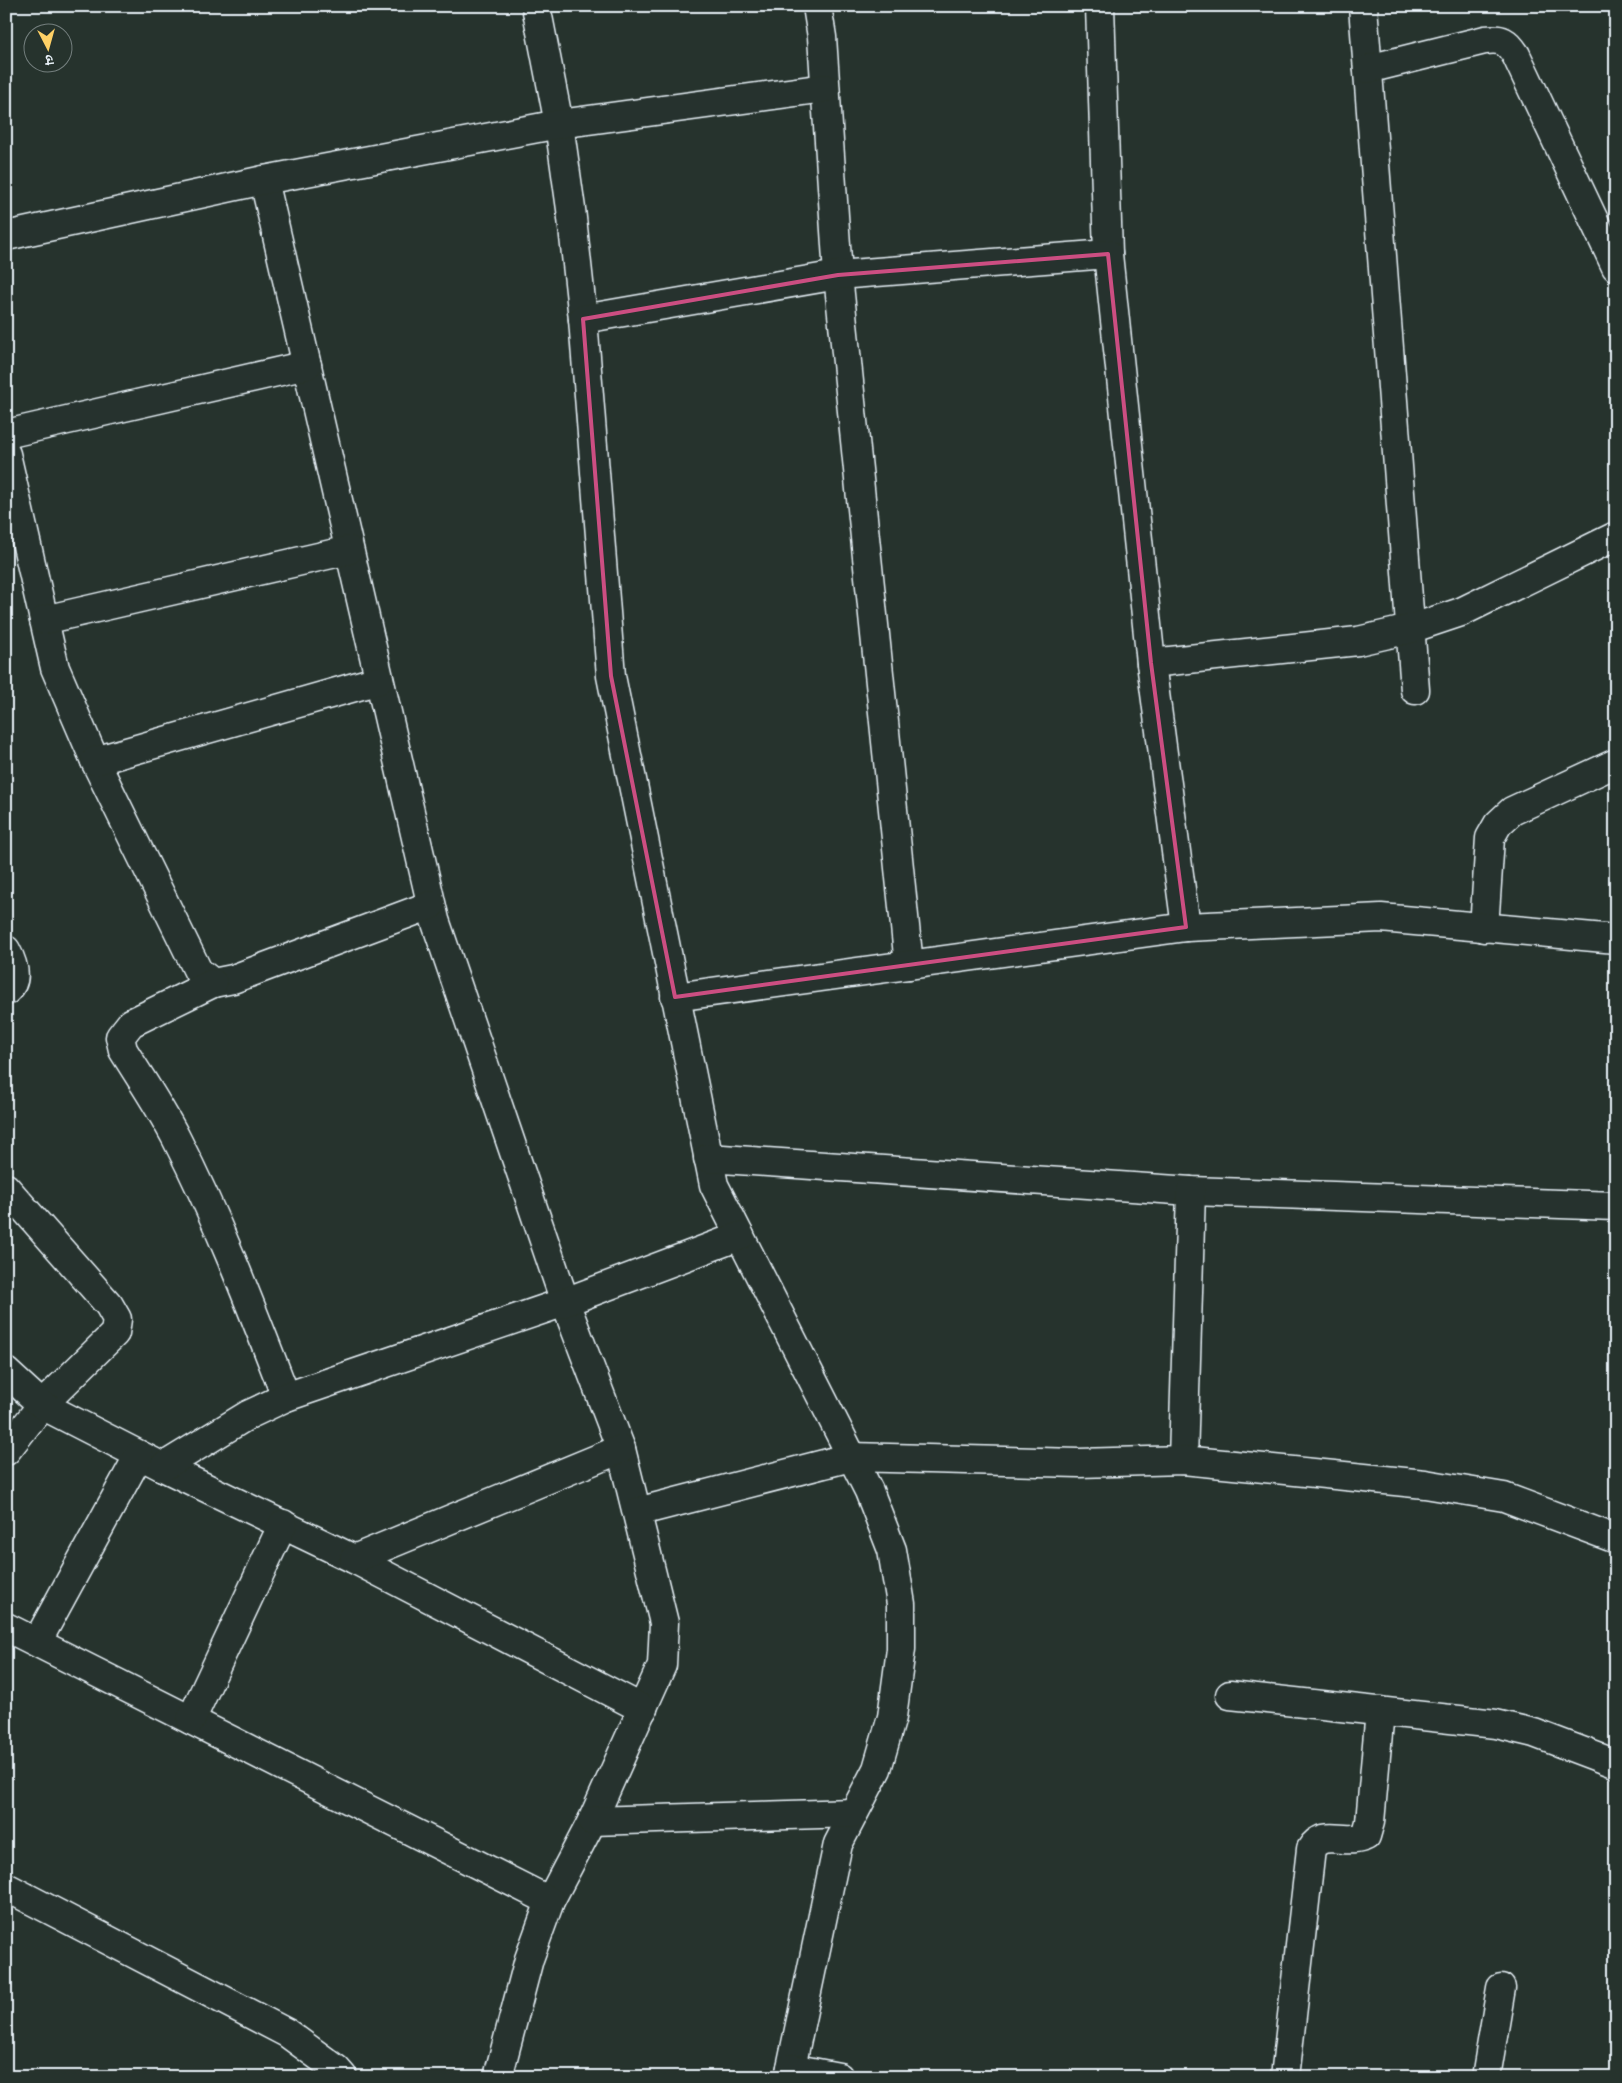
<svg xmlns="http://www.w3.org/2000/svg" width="1622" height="2083" font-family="Dekko,'Playpen Sans Deva',sans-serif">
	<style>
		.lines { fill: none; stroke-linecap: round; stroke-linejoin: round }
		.minor-casing { stroke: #e8f1f8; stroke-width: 31 }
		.minor { stroke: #26332d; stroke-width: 28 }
		.marked { fill: none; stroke: #cc4e82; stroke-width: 4; stroke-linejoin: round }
	</style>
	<rect width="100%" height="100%" fill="#26332d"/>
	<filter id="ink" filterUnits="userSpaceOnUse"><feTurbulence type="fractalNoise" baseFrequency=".02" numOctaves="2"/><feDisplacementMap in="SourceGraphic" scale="10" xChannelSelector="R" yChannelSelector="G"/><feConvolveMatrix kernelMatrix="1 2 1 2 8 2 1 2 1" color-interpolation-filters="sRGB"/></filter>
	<g filter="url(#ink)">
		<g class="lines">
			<defs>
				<g id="minor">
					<polyline points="536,6 559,124 571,209 583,319 611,676 714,1185 869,1491 892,1550 901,1604 901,1649 892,1717 877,1769 838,1844 789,2077"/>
					<polyline points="817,6 822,37 838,275 909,965"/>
					<polyline points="1100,6 1108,254 1151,663 1186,927"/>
					<polyline points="1363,6 1415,690"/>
					<path d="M1368 69 1485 40C1502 38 1507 41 1516 55L1616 267"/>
					<polyline points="264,180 435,920 565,1302 621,1449 664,1623 662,1665 592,1821 550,1901 529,1959 498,2077"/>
					<polyline points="6,236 264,180 559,124 825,88"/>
					<polyline points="583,319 838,275 1108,254"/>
					<polyline points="6,434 307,365"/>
					<polyline points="6,454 55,668 95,761 198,971 213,983 233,979 431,905"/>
					<polyline points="44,620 349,550"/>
					<polyline points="1151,663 1358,641 1410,629 1461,612 1616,536"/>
					<polyline points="95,761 379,680"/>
					<polyline points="1484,928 1490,838 1498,824 1512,811 1616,763"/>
					<path d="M6 950C13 963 19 980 6 991"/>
					<path d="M213 983 131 1023 120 1037 123 1050C141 1079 160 1107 176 1138 219 1222 252 1309 286 1397"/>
					<polyline points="675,997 1186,927 1381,918 1616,939"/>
					<polyline points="708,1158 1191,1191 1616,1206"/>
					<polyline points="6,1188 109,1305 117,1319 115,1333 42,1405 6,1451"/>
					<polyline points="6,1372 42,1405 163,1467 354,1559 643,1709"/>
					<polyline points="1183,1460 1191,1191"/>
					<polyline points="163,1467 248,1415 286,1397 565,1302 740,1236"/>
					<polyline points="637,1512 851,1457 1079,1463 1183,1460 1425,1484 1504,1497 1616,1539"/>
					<polyline points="354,1559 621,1449"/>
					<polyline points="6,1627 550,1901"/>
					<polyline points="37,1642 139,1455"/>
					<polyline points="1230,1695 1496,1724 1534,1733 1616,1764"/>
					<polyline points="191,1720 283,1524"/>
					<polyline points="592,1821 853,1813"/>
					<polyline points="6,1887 287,2033 336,2069 343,2077"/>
					<polyline points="791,2068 839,2077"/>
					<path d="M1285 2077 1311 1849C1323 1828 1346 1846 1366 1836L1370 1822 1380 1711"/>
					<polyline points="1486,2077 1501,1988"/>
				</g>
			</defs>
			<use href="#minor" class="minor-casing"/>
			<use href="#minor" class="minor"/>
		</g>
	</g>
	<path class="marked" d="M1108 254 1151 663 1186 927 675 997 611 676 583 319 838 275Z"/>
	<rect width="1622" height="2083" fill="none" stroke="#26332d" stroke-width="25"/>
	<rect x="12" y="12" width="1597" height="2058" fill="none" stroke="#e8f1f8" stroke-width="2" filter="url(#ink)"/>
	<g transform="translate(48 48) rotate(174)"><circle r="24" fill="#26332d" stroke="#747f7e"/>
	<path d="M0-4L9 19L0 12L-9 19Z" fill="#ffd166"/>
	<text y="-8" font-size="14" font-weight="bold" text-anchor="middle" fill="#e8f1f8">उ</text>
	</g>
</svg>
